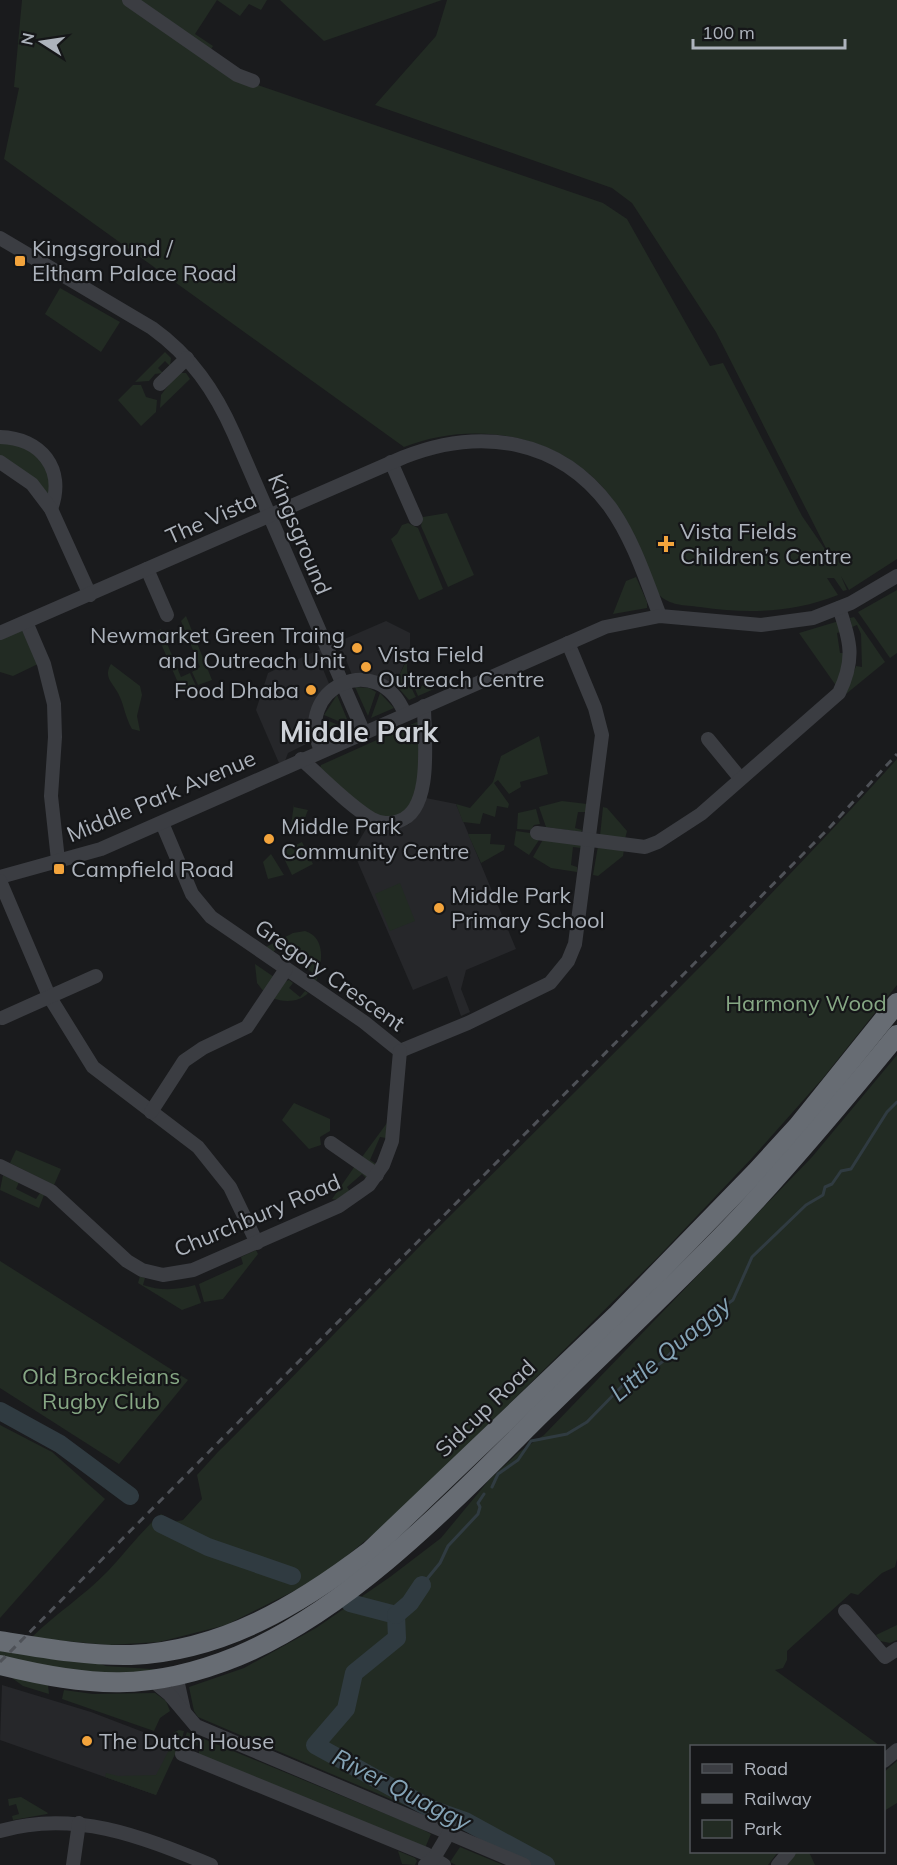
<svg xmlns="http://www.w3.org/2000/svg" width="897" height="1865" font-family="Mulish,sans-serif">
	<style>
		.built { fill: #26272a }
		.green { fill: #222b23 }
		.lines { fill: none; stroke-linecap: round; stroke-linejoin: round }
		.stream { stroke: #303b41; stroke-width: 3 }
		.river { stroke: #303b41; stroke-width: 18 }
		.minor { stroke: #3b3d42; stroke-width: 14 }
		.highway { stroke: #676c73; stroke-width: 20 }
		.rail { stroke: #4e5157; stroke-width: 3; stroke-dasharray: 8 6; stroke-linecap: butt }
		.poi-dot { fill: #f3a43c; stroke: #151618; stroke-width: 2 }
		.labels { text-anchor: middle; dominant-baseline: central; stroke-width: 4.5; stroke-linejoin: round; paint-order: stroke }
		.poi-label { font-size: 22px; fill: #adb3bc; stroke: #151618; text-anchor: start }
		.street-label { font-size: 22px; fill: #adb3bc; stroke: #151618 }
		.park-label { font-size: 22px; fill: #86a784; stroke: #151618 }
		.water-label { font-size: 24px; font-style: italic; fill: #85a4b7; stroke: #151618 }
		.district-label { font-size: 28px; font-weight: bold; fill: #ced2d8; stroke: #151618 }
	</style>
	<rect width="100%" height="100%" fill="#1a1b1d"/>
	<g class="built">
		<polygon points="386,621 410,633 410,651 393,689 352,675 343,652 334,648 333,644"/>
		<polygon points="320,649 323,652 320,662 330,686 314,740 288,753 285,761 279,763 256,710 268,673"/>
		<polygon points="426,798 456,804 516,949 466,970 461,989 470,1012 461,1016 447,976 413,990 353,851 369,824 386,830 408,825 419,814"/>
		<polygon points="2,1685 91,1712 177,1745 156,1795 0,1740"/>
	</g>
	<g class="green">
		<path d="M22 0H122L234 77 603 203 627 219 710 366 723 363 802 516 831 558 716 332 632 203 612 188 375 105 436 36 447 0H897V559L849 590 841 576 847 590 843 591 834 578H827L838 595C792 613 748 614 700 607 684 605 670 606 658 594 653 589 651 579 648 573 638 550 630 524 615 503 569 435 477 418 404 447L4 159 19 88 14 87Z"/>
		<polygon points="134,0 267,0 261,10 249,4 240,16 217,0 195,34 213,46 210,51"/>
		<polygon points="280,0 442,0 324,41"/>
		<polygon points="60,288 120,322 101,352 45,314"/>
		<polygon points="165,352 171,358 170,366 165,361 158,368 163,373 155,374 149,381 135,382"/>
		<polygon points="178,373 186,373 190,379 160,408 161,395"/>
		<polygon points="133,385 141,385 146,397 157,400 156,412 141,426 118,400"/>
		<path d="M0 442C20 442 44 454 49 475 51 482 50 492 50 499L0 456Z"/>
		<polygon points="447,513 474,575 448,587 421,526 423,517"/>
		<polygon points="408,523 418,528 443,589 419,600 391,539 397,534 402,525"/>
		<polygon points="636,577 647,602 647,608 613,614 626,581"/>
		<polygon points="897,590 897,653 890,658 858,612"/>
		<polygon points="186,616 212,680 198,685 192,672 200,667 181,621"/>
		<polygon points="854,617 885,662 846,694 856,666 862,667 861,634 857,625 852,627 850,618"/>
		<polygon points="839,621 843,631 837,633 840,653 847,653 837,687 799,633"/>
		<polygon points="161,629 181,677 190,673 196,686 182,692 156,632"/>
		<polygon points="22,630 38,664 13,676 0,672 0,640"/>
		<path d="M411 651 412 654C402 664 409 684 416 697L409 700 395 684Z"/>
		<path d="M111 664 140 686 142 695 137 716 140 731 132 729C125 717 124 704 118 693 113 683 103 677 111 664Z"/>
		<polygon points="432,681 434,689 418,696 415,689"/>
		<polygon points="355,687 369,688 376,692 368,716"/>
		<polygon points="380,693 394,708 371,718"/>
		<polygon points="337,695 347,719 345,724 324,715"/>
		<polygon points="324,719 343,727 341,731 325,738"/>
		<path d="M417 722 421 723C420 750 428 825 382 818 365 815 334 780 320 768L321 765Z"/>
		<polygon points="539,736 548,774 520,782 521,787 509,794 498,780 494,783 509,804 508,808 497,806 495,817 483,813 480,824 463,822 456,804 470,808 493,782 501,756"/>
		<path d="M897 759V985L823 1078 752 1158 658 1257 398 1514 332 1568 296 1590 226 1625 159 1642 109 1645 31 1638C55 1614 84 1596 108 1571 126 1552 141 1531 161 1514L174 1522 183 1520 202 1499 197 1475 217 1453C299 1372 378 1287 460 1206 608 1059 757 914 897 759Z"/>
		<polygon points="562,801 587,804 586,812 578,812 575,828 582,830 581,832 546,827 539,807"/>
		<polygon points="294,804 294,807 308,810 301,828 297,824 296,827 291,825"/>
		<polygon points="603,807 607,808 627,831 625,839 600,836"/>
		<polygon points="536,809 540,824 534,825 531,830 517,829 518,813"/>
		<polygon points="516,831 530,833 533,838 539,840 529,855 514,845"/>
		<polygon points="468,834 491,834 490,844 505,845 504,850 481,863"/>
		<polygon points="545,836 582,841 581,848 573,847 571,865 577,867 577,872 551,868 533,857"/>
		<polygon points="302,842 313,864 292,875 281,852"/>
		<polygon points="598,846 624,849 623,856 598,876 593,875"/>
		<polygon points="271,854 284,875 268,879 263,862"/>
		<polygon points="400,883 415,921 390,931 375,894"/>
		<path d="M305 931C327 938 322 965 316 982L311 978 313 973 278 947 273 952 266 947 293 933Z"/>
		<polygon points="255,964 274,977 264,992 257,983"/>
		<path d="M289 980 293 983 289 988 300 997 305 991 308 993C300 1002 284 1003 273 998L284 982Z"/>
		<polygon points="897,1055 897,1559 895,1567 882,1573 858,1595 851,1593 787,1651 787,1660 783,1668 775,1670 879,1745 692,1746 692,1852 778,1852 768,1865 545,1865 198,1717 194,1711 189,1687 244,1668 316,1628 390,1577 441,1538 489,1480 519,1452 544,1435 812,1157"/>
		<polygon points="294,1103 330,1119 330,1131 320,1137 321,1145 309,1149 282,1120"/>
		<polygon points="387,1123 386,1138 380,1137 370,1160 376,1164 374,1166 362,1157"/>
		<polygon points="16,1150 61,1169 54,1185 10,1163"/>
		<polygon points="355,1166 367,1175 366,1178 362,1174 347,1187 350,1192 337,1200 332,1199"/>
		<polygon points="3,1175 19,1182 16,1189 36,1199 40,1193 44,1195 39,1208 0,1190"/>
		<polygon points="256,1250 258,1254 223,1299 204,1302 199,1284 243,1264 241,1257"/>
		<polygon points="0,1261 188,1380 119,1464 0,1388"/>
		<path d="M140 1276 145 1278 143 1285C160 1291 178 1290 195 1285L201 1303 182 1310 138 1283Z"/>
		<polygon points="0,1425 52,1452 105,1499 0,1618"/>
		<polygon points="897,1625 897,1640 890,1643 880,1641 876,1635"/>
		<polygon points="0,1648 92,1661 106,1666 166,1670 93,1675 0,1657"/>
		<polygon points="8,1675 48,1685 49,1694 23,1686"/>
		<polygon points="64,1690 93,1694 155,1693 166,1701 170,1711 160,1718 154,1731 62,1699"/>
		<polygon points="179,1730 184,1731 182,1739 156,1795 105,1777 106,1773 118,1776 156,1775 172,1744 170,1742 173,1733"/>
		<polygon points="187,1732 420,1828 431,1834 425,1848 199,1755 199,1747 184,1740"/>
		<polygon points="897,1761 897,1803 884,1811 884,1772"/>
		<polygon points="21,1797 48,1813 47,1814 13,1820 12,1816 19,1814 16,1804 9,1806 8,1799"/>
		<polygon points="460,1847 503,1865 456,1865 450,1862"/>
		<polygon points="398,1851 415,1858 417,1861 415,1865 402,1864"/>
		<polygon points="796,1852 809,1852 815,1865 787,1865"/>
	</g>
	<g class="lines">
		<g class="stream">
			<polyline points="492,1487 498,1474 518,1460 531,1441 567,1434 587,1422 626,1382 639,1379 662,1362 699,1324 733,1300 752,1257 806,1205 823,1195 825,1187 832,1184 841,1171 851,1169 887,1112 897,1102"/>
			<polyline points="422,1585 440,1563 448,1546 478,1514 480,1507 478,1503 484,1494"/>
		</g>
		<g class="river">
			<polyline points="0,1411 60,1444 130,1496"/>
			<polyline points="161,1524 208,1547 292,1576"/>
			<polyline points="350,1603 396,1615"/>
			<polyline points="396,1615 397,1638 354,1673 346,1709 315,1745 431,1809 465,1821 546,1865"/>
			<polyline points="396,1615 410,1603 422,1585"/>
		</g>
		<g class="minor">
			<polyline points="129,0 237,75 253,81"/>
			<path d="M0 238 152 328C191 356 215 391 234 434L364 733"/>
			<polyline points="160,384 187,358"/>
			<path d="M0 437C41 438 66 469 51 509"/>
			<polyline points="0,462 32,484 51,509 90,595"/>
			<polyline points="391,462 416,519"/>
			<polyline points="147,569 167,615"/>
			<polyline points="26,622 44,664 54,704 55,737 51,796 58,860"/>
			<path d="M0 633 404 457C480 427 559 438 610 507 633 539 646 580 660 616"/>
			<polyline points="708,739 740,778"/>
			<path d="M321 750C292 689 378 647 405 714"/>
			<path d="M301 759C323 778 348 805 372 819 380 824 391 824 399 821 434 810 424 736 424 706"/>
			<polyline points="162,823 192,894 211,917 364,1022 400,1051 468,1023 550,983 568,961 575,944 602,735 595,708 568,643"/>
			<path d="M537 833 645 847 658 842 701 814 839 693C855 660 851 642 839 608"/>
			<polyline points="0,877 101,849 605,627 660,616 761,625 813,618 851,603 897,576"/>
			<polyline points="0,881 49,996 93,1067 198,1147 230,1187 257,1243"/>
			<polyline points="2,1018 96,976"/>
			<polyline points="151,1112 184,1061 203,1048 247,1027 286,969"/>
			<polyline points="331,1143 377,1175"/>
			<polyline points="0,1166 51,1191 127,1261 142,1270 163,1275 193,1270 339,1206 369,1185 383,1165 392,1141 400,1051"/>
			<polyline points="845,1611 885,1657 897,1649"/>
			<polyline points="176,1675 184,1711"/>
			<polyline points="152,1680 169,1694 196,1726 524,1865"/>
			<polyline points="182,1754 426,1854 444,1865"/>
			<polyline points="884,1761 897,1750"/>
			<path d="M0 1831C75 1809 142 1837 211 1865"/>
			<polyline points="73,1865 79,1823"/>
			<polyline points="425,1865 434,1858 449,1833"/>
			<polyline points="778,1865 789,1852"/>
		</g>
		<g class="highway">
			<path d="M0 1641C43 1648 88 1656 131 1655 223 1651 299 1605 370 1551L618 1314 756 1172 798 1126 897 1003"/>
			<path d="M0 1665C90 1687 150 1692 238 1656 353 1608 456 1498 544 1411 606 1350 670 1290 730 1228 789 1166 843 1101 897 1035"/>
		</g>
		<polyline class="rail" points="0,1662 831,826 897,754"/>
	</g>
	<g class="poi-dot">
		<rect x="14" y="255" width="12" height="12" rx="3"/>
		<path d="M663 535h6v6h6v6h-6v6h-6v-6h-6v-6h6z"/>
		<circle cx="357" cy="648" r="6"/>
		<circle cx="366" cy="667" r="6"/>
		<circle cx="311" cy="690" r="6"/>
		<circle cx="269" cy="839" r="6"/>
		<rect x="53" y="863" width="12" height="12" rx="3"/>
		<circle cx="439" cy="908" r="6"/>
		<circle cx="87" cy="1741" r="6"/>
	</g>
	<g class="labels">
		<g class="poi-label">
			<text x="32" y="248">Kingsground /<tspan x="32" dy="25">Eltham Palace Road</tspan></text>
			<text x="680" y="531">Vista Fields<tspan x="680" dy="25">Children’s Centre</tspan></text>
			<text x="345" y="635" text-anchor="end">Newmarket Green Traing<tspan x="345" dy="25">and Outreach Unit</tspan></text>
			<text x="378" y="654">Vista Field<tspan x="378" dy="25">Outreach Centre</tspan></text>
			<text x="299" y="690" text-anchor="end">Food Dhaba</text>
			<text x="281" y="826">Middle Park<tspan x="281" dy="25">Community Centre</tspan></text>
			<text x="71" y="869">Campfield Road</text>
			<text x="451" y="895">Middle Park<tspan x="451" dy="25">Primary School</tspan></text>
			<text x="99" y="1741">The Dutch House</text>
		</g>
		<g class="street-label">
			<text transform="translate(211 518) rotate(-24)">The Vista</text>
			<text transform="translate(300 534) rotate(67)">Kingsground</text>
			<text transform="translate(161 796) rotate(-23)">Middle Park Avenue</text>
			<text transform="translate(330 975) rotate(35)">Gregory Crescent</text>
			<text transform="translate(257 1215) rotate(-23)">Churchbury Road</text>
			<text transform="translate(485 1408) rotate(-44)">Sidcup Road</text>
		</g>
		<g class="park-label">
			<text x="806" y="1003">Harmony Wood</text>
			<text x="101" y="1376">Old Brockleians<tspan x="101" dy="25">Rugby Club</tspan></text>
		</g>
		<g class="water-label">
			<text transform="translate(670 1348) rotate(-40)">Little Quaggy</text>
			<text transform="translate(402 1789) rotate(27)">River Quaggy</text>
		</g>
		<g class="district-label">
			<text x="359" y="731">Middle Park</text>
		</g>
	</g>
	<rect x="690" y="1745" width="195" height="108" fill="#151618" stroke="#52555a" stroke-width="1.5"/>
	<rect x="702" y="1764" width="30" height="9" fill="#3b3d42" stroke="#52555a" stroke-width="1.5"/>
	<text x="744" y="1775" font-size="18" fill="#adb3bc">Road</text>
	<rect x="702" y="1794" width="30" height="9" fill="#4e5157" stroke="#52555a" stroke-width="1.5"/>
	<text x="744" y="1805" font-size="18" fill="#adb3bc">Railway</text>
	<rect x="702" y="1820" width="30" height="18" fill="#222b23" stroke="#52555a" stroke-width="1.5"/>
	<text x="744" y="1835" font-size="18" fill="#adb3bc">Park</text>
	<g transform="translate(42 42) rotate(282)" stroke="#151618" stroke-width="4.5" paint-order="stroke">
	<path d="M0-4.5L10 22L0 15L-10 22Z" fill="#adb3bc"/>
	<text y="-9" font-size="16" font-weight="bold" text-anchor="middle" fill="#adb3bc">N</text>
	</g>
	<path d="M693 39v9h152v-9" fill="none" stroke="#adb3bc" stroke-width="3"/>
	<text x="702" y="39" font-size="18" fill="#adb3bc" stroke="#151618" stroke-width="4.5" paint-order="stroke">100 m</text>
</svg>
